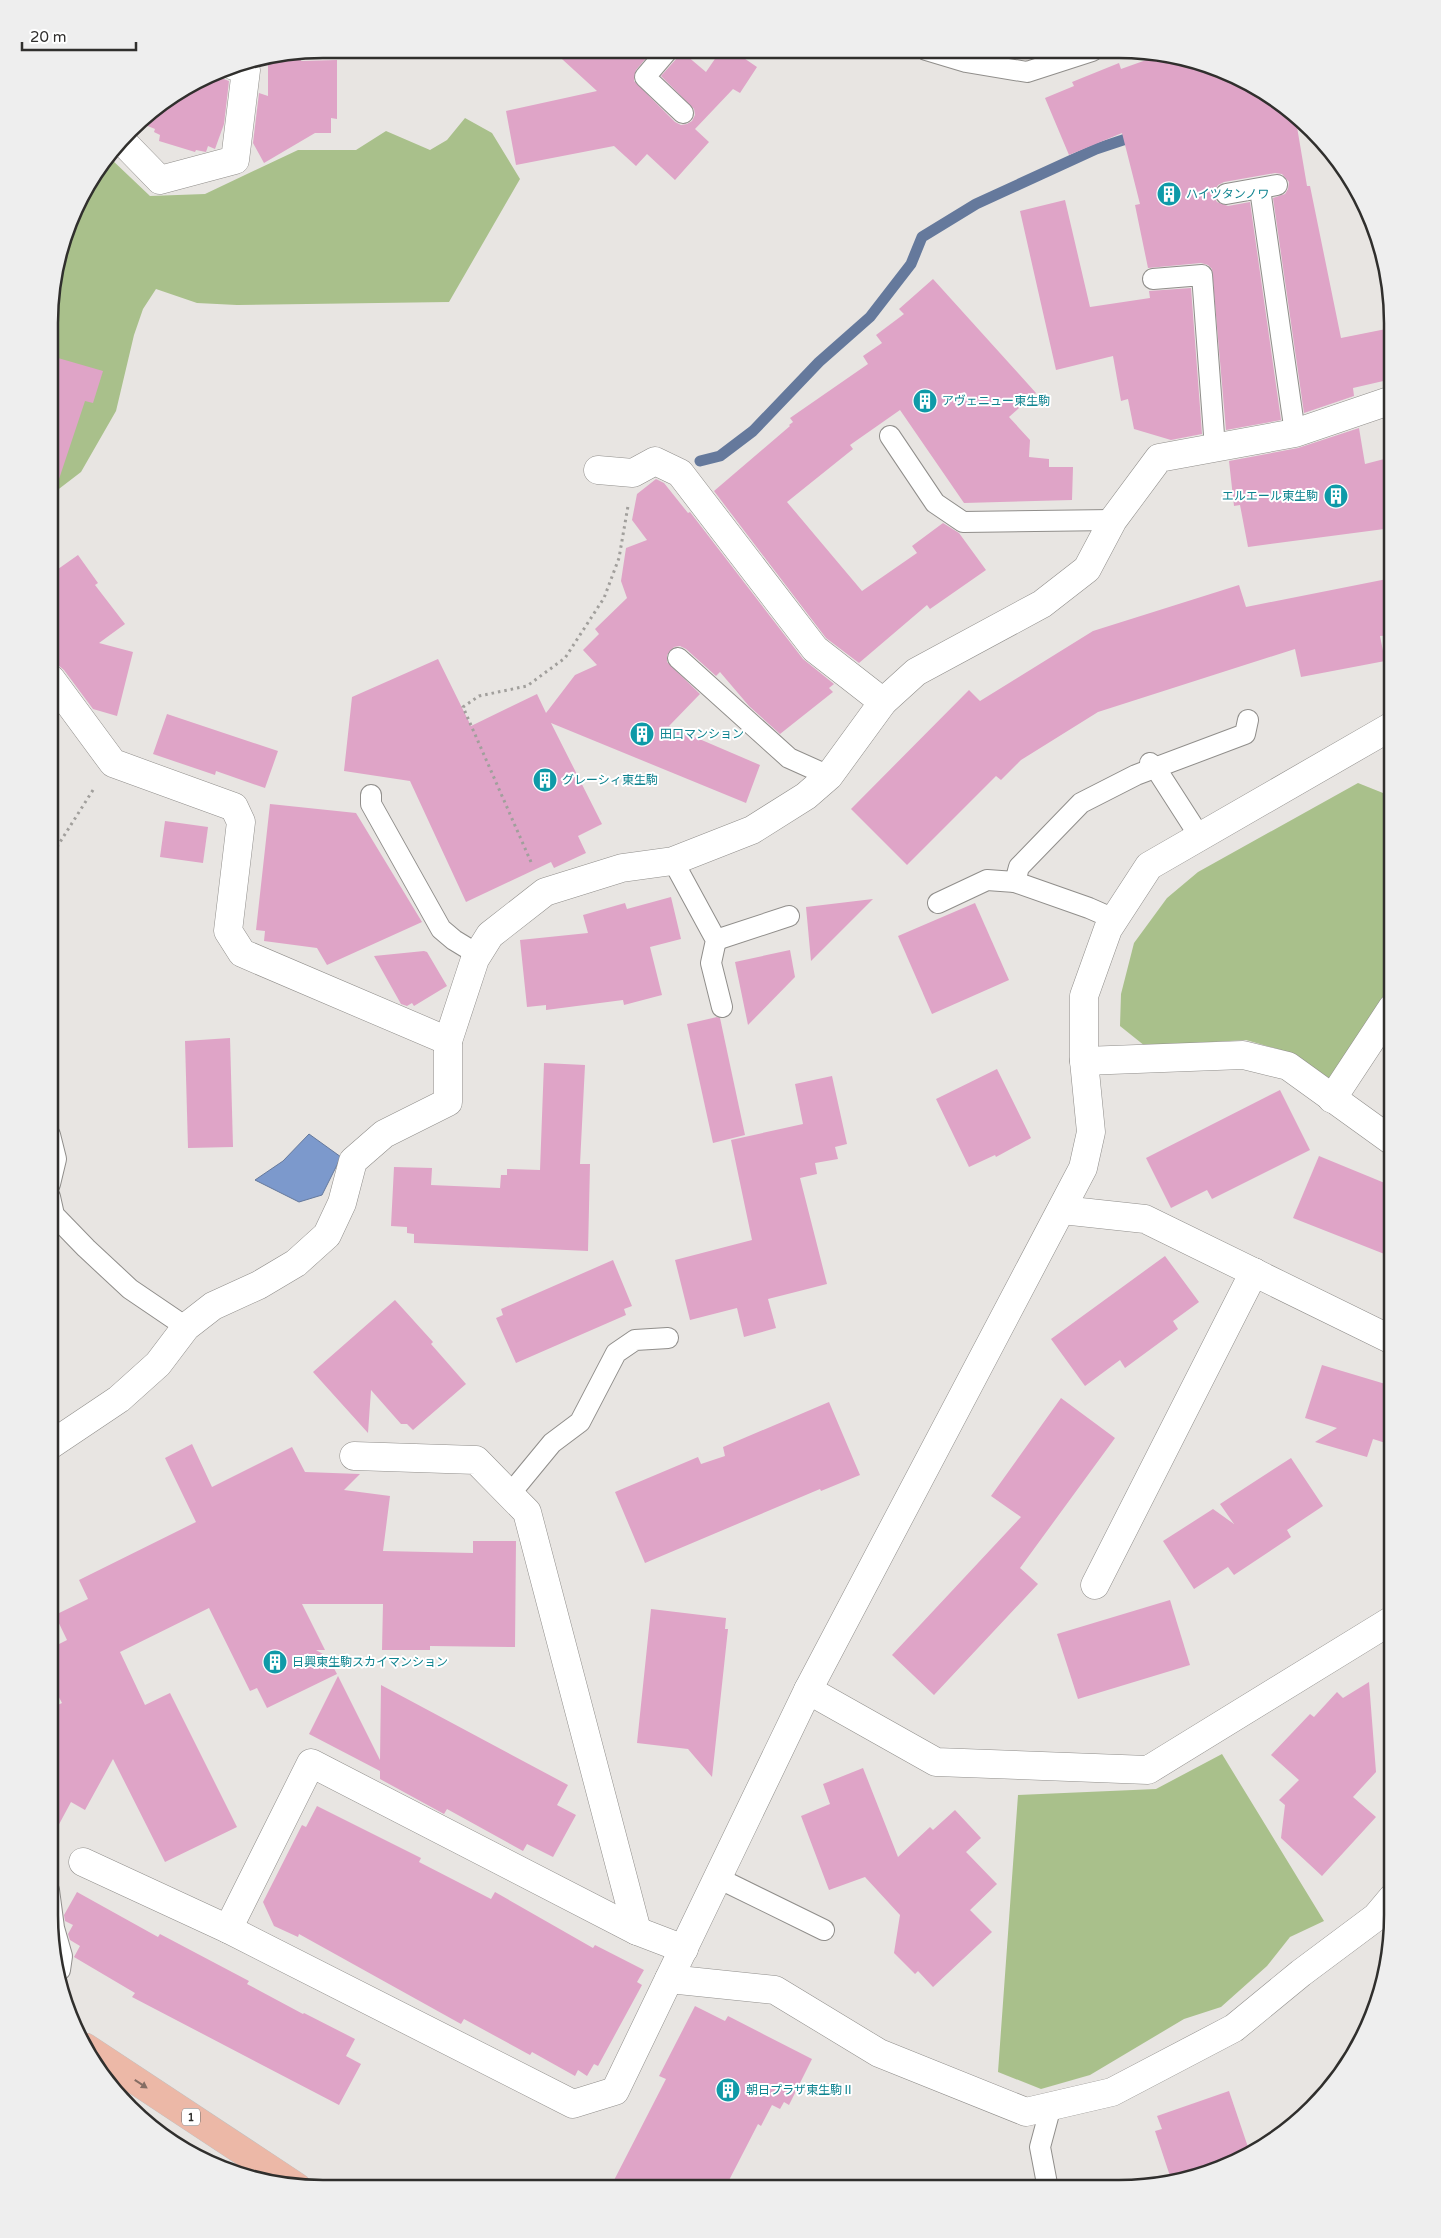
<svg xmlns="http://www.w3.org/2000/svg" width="1441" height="2238" font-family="'Varela Round','Noto Sans JP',sans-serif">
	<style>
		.green { fill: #a9c08b }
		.water { fill: #7c99cc; stroke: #65799c }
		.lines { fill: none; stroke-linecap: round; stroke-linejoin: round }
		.stream { stroke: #65799c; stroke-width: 11 }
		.building { fill: #dfa4c7 }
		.service-casing { stroke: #908e8b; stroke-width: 22 }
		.pedestrian-casing { stroke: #908e8b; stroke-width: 29 }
		.minor-casing { stroke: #908e8b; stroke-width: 29 }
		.primary-casing { stroke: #c1c1c0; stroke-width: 29 }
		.path { stroke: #a19f9c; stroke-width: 3; stroke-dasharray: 2.5 4; stroke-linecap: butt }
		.service { stroke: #fff; stroke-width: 20 }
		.pedestrian { stroke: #fff; stroke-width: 28 }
		.minor { stroke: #fff; stroke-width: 28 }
		.primary { stroke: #ecb8a7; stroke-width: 28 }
		.oneway { fill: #856d64 }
		.labels { text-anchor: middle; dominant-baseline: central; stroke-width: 4; stroke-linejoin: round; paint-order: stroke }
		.shield { fill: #fff; stroke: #6e6d6c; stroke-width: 1 }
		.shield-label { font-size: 11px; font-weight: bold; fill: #302f2d }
		.culture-label { font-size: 12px; fill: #0d838f; stroke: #fff; text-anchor: start }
		.rim { fill: none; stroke: #302f2d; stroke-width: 2.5 }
	</style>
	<rect width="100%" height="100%" fill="#e8e5e2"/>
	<g class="green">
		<polygon points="465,118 492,133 520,179 449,302 237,305 197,303 156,289 143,309 134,335 116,411 81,472 51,495 51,287 77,201 110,158 150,196 205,194 298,150 356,150 386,131 430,150 447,140"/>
		<polygon points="1358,783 1383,793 1392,849 1392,996 1334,1082 1295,1054 1246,1040 1145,1046 1120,1026 1121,994 1134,943 1167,898 1198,872"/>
		<polygon points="1222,1754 1324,1921 1290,1937 1267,1966 1221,2007 1184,2019 1090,2075 1041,2089 998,2072 1018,1795 1156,1789"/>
	</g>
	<polygon class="water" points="309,1134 341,1157 322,1195 299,1202 255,1180 283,1161"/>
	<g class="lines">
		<polyline class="stream" points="700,461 720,456 753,431 819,362 870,317 911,264 922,237 976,204 1096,149 1138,135"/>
	</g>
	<g class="building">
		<polygon points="551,49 653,50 636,70 634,81 675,122 681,125 687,124 692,121 695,115 694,109 661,76 677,58 680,50 706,72 721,50 732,50 757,67 740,93 733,89 695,129 709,142 675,180 647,154 636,166 614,146 516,165 506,111 597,91"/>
		<polygon points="301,53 301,61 337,60 337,119 331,118 331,133 315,133 264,163 253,143 259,93 268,96 268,60"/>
		<polygon points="1163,54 1223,70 1285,106 1295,115 1307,186 1310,186 1341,338 1386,329 1392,357 1392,379 1353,388 1354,396 1304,413 1273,198 1285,194 1288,189 1289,182 1282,174 1275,173 1224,182 1218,185 1215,190 1214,197 1217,202 1228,206 1250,202 1281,420 1226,430 1212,269 1208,265 1201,263 1148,268 1135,205 1140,204 1122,133 1069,155 1045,98 1074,86 1072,82 1119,63 1121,69"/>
		<polygon points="211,74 229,81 224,124 215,149 208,146 206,152 196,150 195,152 159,141 160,135 154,132 155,129 138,122 142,117"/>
		<polygon points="1065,200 1090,307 1150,298 1149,291 1191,288 1202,434 1171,440 1134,429 1128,399 1121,401 1113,356 1056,370 1020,211"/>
		<polygon points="933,279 1036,393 1009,417 1030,440 1029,457 1049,459 1049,467 1073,467 1072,500 964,503 900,410 850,445 853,449 787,502 862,591 917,553 912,546 943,523 959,533 986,570 930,609 927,605 859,663 826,638 714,491 790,426 789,425 793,422 790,418 868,364 863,356 882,343 876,335 904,314 899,309"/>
		<polygon points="51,356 103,371 93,403 85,401 57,485 51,484"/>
		<polygon points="1359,428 1365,464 1392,457 1392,528 1248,547 1240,505 1234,506 1229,461 1298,448"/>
		<polygon points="656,479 664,483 688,513 690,512 803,659 834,684 829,688 833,692 780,734 749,706 720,672 716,676 686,649 680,646 674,647 667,655 667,662 700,694 669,726 760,765 746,803 551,723 602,824 578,836 586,853 554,868 551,862 466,902 410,781 344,771 352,697 438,659 471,726 537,694 546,713 575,675 597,665 583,650 599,634 595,629 627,598 621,581 626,548 647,540 632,520 637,494"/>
		<polygon points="78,555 98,583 95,585 125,624 99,643 133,652 117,716 93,709 64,670 58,665 51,664 51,574"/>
		<polygon points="1392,578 1392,635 1380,636 1385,661 1301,677 1295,649 1098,712 1021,760 1001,780 996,776 907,865 851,809 969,690 980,701 1093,631 1239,585 1246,607"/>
		<polygon points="167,714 278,751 265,788 216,771 215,775 153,754"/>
		<polygon points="270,804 356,813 422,922 327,965 317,948 264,941 265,931 256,930"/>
		<polygon points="165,821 208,827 203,863 160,857"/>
		<polygon points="671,897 681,939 650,947 662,995 624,1005 623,1000 546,1010 546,1005 527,1007 520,940 588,933 583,915 625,903 627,909"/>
		<polygon points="873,899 811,961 806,907"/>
		<polygon points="975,903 1009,980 932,1014 898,936"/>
		<polygon points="790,950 795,977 748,1025 735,962"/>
		<polygon points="424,951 427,952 447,986 414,1006 412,1003 407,1006 401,1004 374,956"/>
		<polygon points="717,1017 720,1018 745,1135 713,1143 687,1024"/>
		<polygon points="230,1038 233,1147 188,1148 185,1041"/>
		<polygon points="544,1063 585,1065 580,1164 590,1164 588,1251 414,1243 414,1234 407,1233 407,1227 391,1226 394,1167 432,1168 431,1185 500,1188 501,1175 507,1175 507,1169 540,1170"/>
		<polygon points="997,1069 1031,1138 996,1157 995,1155 969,1167 936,1099"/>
		<polygon points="832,1076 847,1144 835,1147 838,1159 815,1163 817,1174 800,1178 827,1284 768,1299 776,1328 744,1337 737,1308 690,1320 675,1260 752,1240 731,1140 803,1124 795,1084"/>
		<polygon points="1280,1090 1310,1150 1212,1199 1207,1190 1171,1208 1146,1158"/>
		<polygon points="1319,1156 1392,1186 1392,1257 1293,1218"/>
		<polygon points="1165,1256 1199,1302 1173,1321 1178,1329 1125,1368 1120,1360 1085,1386 1051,1339"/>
		<polygon points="613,1260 632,1306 624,1309 626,1315 516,1363 496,1318 503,1315 501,1309"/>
		<polygon points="395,1300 433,1342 431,1344 466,1384 413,1430 407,1424 401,1424 371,1390 368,1433 313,1372"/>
		<polygon points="1322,1365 1392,1386 1392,1445 1373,1439 1367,1457 1315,1442 1337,1428 1305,1418"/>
		<polygon points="1061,1398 1115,1438 1020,1568 1038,1584 934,1695 892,1655 1021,1517 991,1496"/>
		<polygon points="829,1402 860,1475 821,1491 820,1489 645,1563 615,1492 698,1457 701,1464 725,1456 723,1447"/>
		<polygon points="192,1444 212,1487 292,1447 305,1472 360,1474 344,1490 390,1496 383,1551 473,1553 473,1541 516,1541 515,1647 430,1646 430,1650 382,1650 383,1604 302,1604 325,1650 316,1650 328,1657 337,1674 267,1708 257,1688 250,1691 209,1608 120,1652 145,1705 170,1693 237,1827 165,1862 113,1759 85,1810 71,1802 49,1843 49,1709 62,1703 49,1678 49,1649 67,1640 55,1615 88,1599 79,1580 196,1522 165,1458"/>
		<polygon points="1291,1458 1323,1506 1287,1530 1291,1537 1234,1575 1228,1567 1194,1589 1163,1541 1213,1509 1234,1524 1220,1504"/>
		<polygon points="1170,1600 1190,1665 1078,1699 1057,1634"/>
		<polygon points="651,1609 726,1618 725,1629 728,1629 712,1777 688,1749 637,1743"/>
		<polygon points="338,1676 380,1760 381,1685 568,1785 557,1805 576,1815 553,1857 527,1844 523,1851 447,1809 444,1814 380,1779 380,1771 309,1734"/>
		<polygon points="1369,1682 1376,1772 1353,1797 1376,1817 1322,1876 1281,1838 1285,1805 1279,1800 1299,1780 1271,1755 1310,1714 1314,1717 1337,1692 1343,1698"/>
		<polygon points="863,1768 898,1857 930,1827 933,1830 955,1810 981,1838 966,1852 997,1884 970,1910 992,1932 933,1987 918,1971 915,1974 894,1953 900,1915 865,1877 829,1890 801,1816 830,1804 823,1784"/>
		<polygon points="317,1806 421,1858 419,1862 491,1899 495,1892 593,1948 595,1945 644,1970 637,1982 642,1985 598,2066 594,2064 587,2076 578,2070 575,2076 532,2052 530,2055 464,2019 461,2024 299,1934 298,1937 274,1926 263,1902 302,1825 306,1827"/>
		<polygon points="77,1892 158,1937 160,1934 249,1981 247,1984 303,2014 304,2013 355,2039 346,2056 361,2064 339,2105 132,1997 135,1993 74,1957 80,1946 70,1940 68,1934 73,1925 65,1921 64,1915"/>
		<polygon points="695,2006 725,2021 728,2016 812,2059 789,2105 784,2102 780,2109 772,2105 761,2126 758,2124 725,2188 610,2188 666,2079 659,2076"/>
		<polygon points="1229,2091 1250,2153 1223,2168 1171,2179 1155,2131 1162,2129 1157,2116"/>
	</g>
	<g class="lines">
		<defs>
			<g id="service">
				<polyline points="668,50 645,77 683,113"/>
				<polyline points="926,50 966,62 1027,72 1092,51"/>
				<polyline points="1260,189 1295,433"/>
				<polyline points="1226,194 1277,185"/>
				<polyline points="1153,279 1202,275 1215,448"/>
				<polyline points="890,436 935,503 963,522 1113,520"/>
				<polyline points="678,658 789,758 829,776"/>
				<polyline points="1150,763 1155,767 1200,837"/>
				<polyline points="371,795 371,804 441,929 454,940 477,954"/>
				<polyline points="673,861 716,940 711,963 722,1007"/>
				<polyline points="1015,882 1089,908 1114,919"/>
				<polyline points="938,903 987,880 1015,882 1019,867 1081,803 1136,775 1245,734 1248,720"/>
				<polyline points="716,940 789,916"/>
				<polyline points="50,1184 56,1159 50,1135"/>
				<polyline points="50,1197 54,1215 86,1248 130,1289 186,1327"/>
				<polyline points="510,1494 552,1443 580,1422 616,1353 635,1340 668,1338"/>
				<polyline points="718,1878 824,1930"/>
				<polyline points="49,1890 54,1928 62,1956 60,1970"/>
				<polyline points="1048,2189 1040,2147 1051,2106"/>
			</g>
			<g id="pedestrian">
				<polyline points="1084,1061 1243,1055 1288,1066 1392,1141"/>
				<polyline points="1332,1099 1392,1008"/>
				<polyline points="1062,1210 1145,1219 1392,1340"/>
				<polyline points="1095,1585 1254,1272"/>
			</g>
			<g id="minor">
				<polyline points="123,142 160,180 235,160 246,70 234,66"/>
				<polyline points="598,470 633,473 655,461 680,473 815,649 883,702"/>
				<polyline points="51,679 113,763 234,807 241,822 228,931 242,953 448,1041"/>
				<polyline points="49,1446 119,1399 158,1364 186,1327 213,1306 259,1285 296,1263 327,1235 342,1203 353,1161 384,1134 448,1102 448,1041 475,959 490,935 545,892 622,868 673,861 752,830 806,796 829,776 883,702 916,672 1042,604 1087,569 1113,520 1159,458 1295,433 1392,400"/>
				<polyline points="354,1456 476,1460 527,1512 637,1931"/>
				<polyline points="808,1690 936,1762 1148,1770 1392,1620"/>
				<polyline points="83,1862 228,1929 573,2104 615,2091 808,1690 1083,1168 1091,1132 1084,1061 1084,996 1108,929 1149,866 1392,726"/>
				<polyline points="228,1929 311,1763 637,1931 684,1949"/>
				<polyline points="669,1979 775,1990 879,2053 1026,2112 1112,2092 1234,2028 1301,1973 1376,1917 1392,1898"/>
			</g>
			<polyline id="primary" points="85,2047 297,2187"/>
		</defs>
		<use href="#service" class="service-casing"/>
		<use href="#pedestrian" class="pedestrian-casing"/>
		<use href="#minor" class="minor-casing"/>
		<use href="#primary" class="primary-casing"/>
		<g class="path">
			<polyline points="50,858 93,790"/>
			<polyline points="531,862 463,707 479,696 527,686 565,658 604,598 619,558 628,506"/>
		</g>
		<use href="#service" class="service"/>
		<use href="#pedestrian" class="pedestrian"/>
		<use href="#minor" class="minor"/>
		<use href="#primary" class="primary"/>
	</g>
	<defs><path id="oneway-solid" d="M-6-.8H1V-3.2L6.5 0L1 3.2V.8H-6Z" transform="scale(1.25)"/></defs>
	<use class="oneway" href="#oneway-solid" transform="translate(141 2084) rotate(33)"/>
	<defs>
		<symbol id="building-disc" viewBox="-11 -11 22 22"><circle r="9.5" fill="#0f9aa8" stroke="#fff"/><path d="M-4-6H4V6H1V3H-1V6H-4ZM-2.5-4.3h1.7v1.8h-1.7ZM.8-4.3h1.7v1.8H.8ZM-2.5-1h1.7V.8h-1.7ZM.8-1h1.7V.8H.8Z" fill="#fff"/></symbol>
	</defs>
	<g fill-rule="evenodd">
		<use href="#building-disc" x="1155" y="180" width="28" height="28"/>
		<use href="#building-disc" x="911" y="387" width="28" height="28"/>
		<use href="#building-disc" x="1322" y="482" width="28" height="28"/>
		<use href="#building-disc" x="628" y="720" width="28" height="28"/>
		<use href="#building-disc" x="531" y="766" width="28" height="28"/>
		<use href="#building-disc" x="261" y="1648" width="28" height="28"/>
		<use href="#building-disc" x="714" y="2076" width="28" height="28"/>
	</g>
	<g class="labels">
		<rect class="shield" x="182" y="2108.5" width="18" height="17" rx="4"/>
		<g class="shield-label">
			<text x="191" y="2117">1</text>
		</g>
		<g class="culture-label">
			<text x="1186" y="194">ハイツタンノワ</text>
			<text x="942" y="401">アヴェニュー東生駒</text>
			<text x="1318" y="496" text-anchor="end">エルエール東生駒</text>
			<text x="660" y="734">田口マンション</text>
			<text x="562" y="780">グレーシィ東生駒</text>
			<text x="292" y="1662">日興東生駒スカイマンション</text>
			<text x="746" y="2090">朝日プラザ東生駒Ⅱ</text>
		</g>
	</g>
	<path d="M0 0H1441V2238H0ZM323 58H1119A265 265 0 0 1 1384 323V1915A265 265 0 0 1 1119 2180H323A265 265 0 0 1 58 1915V323A265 265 0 0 1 323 58Z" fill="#eee" fill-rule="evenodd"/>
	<path class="rim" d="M323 58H1119A265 265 0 0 1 1384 323V1915A265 265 0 0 1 1119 2180H323A265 265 0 0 1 58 1915V323A265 265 0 0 1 323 58Z"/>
	<path d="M22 42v8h114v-8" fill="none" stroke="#302f2d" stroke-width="2.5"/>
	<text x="30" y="42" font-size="15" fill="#302f2d" stroke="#ffffff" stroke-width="4" paint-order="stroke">20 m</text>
</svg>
